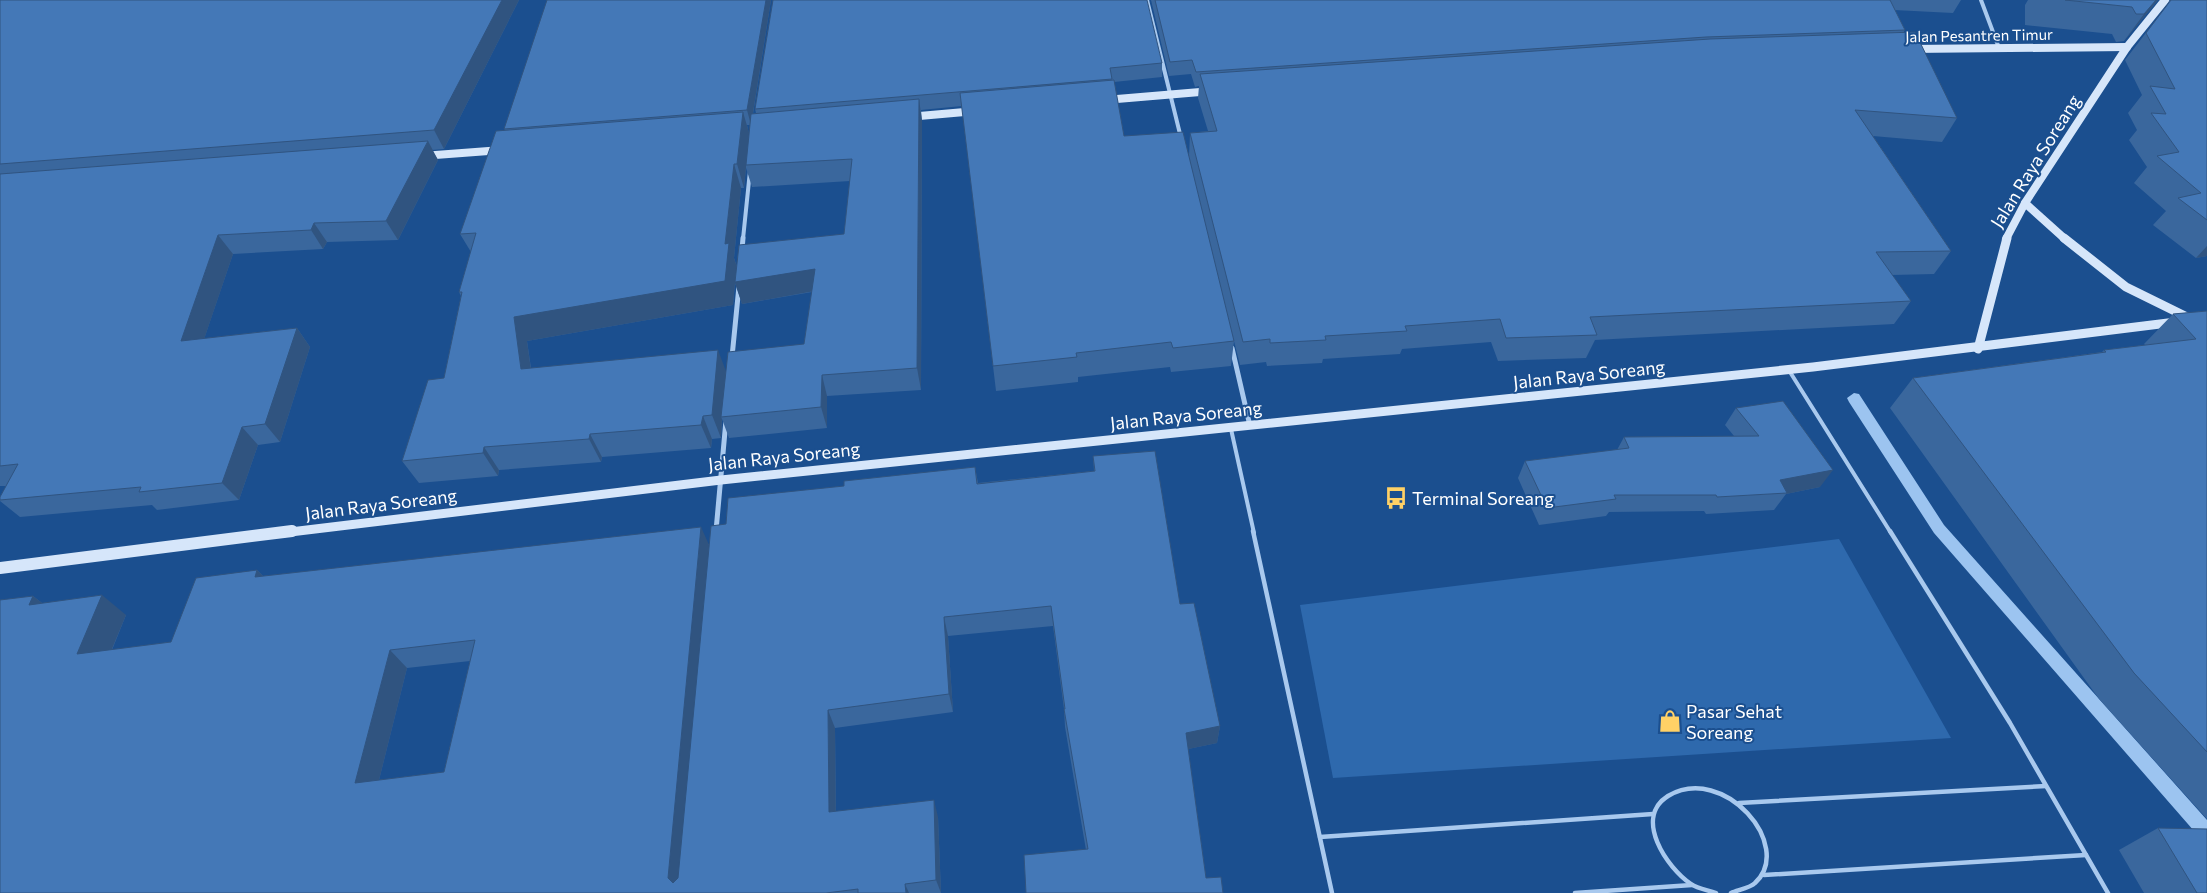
<svg xmlns="http://www.w3.org/2000/svg" width="2207" height="893" font-family="Commissioner,sans-serif">
	<style>
		.green { fill: #2e69ad }
		.lines { fill: none; stroke-linecap: round; stroke-linejoin: round }
		.stream { fill: #9cc4f0; fill-rule: evenodd }
		.lane-far1 { stroke: #a9c9ee; stroke-width: 4 }
		.lane { stroke: #a9c9ee; stroke-width: 4.5 }
		.street-far1 { stroke: #a9c9ee; stroke-width: 4 }
		.street { stroke: #a9c9ee; stroke-width: 5 }
		.secondary-far2 { stroke: #d6e6fa; stroke-width: 8 }
		.secondary-far1 { stroke: #d6e6fa; stroke-width: 9 }
		.secondary { stroke: #d6e6fa; stroke-width: 12 }
		.wall { fill: #3a679d; fill-rule: evenodd }
		.shaded-wall { fill: #305480 }
		.building { fill: #4478b7; stroke: #305480; fill-rule: evenodd }
		.labels { text-anchor: middle; dominant-baseline: central; stroke-width: 4; stroke-linejoin: round; paint-order: stroke }
		.far-street-label { font-size: 15px; fill: #fff; stroke: #1b4f8f }
		.street-label { font-size: 18px; fill: #fff; stroke: #1b4f8f }
		.poi-label { font-size: 18px; fill: #fff; stroke: #1b4f8f; text-anchor: start }
	</style>
	<rect width="100%" height="100%" fill="#1b4f8f"/>
	<polygon class="green" points="1839,539 1951,738 1333,778 1300,605"/>
	<g class="lines">
		<polygon class="stream" points="1854,393 1859,394 1944,525 2207,820 2207,841 2201,839 1934,533 1849,402 1847,398"/>
		<g class="lane-far1">
			<polyline points="1790,372 1891,533"/>
			<polyline points="1231,429 1254,533"/>
		</g>
		<g class="lane">
			<polyline points="1253,531 1332,893"/>
			<polyline points="1890,531 2010,723 2108,893"/>
			<polyline points="1739,803 2046,786"/>
			<polyline points="1320,837 1653,814"/>
			<polyline points="1764,875 2086,855"/>
			<polyline points="1575,893 1692,885"/>
			<path d="M1716 893C1708 890 1698 889 1691 884 1667 868 1633 818 1668 796 1724 763 1795 846 1755 883 1750 888 1738 890 1731 893"/>
		</g>
		<g class="street-far1">
			<polyline points="1147,0 1181,138"/>
			<polyline points="1981,0 1999,48"/>
			<polyline points="743,239 750,171"/>
		</g>
		<g class="street">
			<polyline points="742,250 743,238"/>
			<polyline points="1232,348 1250,426"/>
			<polyline points="732,357 739,286"/>
			<polyline points="716,531 726,420"/>
		</g>
		<g class="secondary-far2">
			<polyline points="1910,49 2127,47"/>
			<polyline points="1105,100 1212,91"/>
			<polyline points="908,117 976,111"/>
			<polyline points="422,156 502,150"/>
			<polyline points="2025,203 2065,239"/>
			<polyline points="2006,239 2025,203 2127,47 2165,0"/>
		</g>
		<g class="secondary-far1">
			<polyline points="2064,238 2126,287 2191,319"/>
			<polyline points="1978,349 2007,238"/>
			<polyline points="282,533 721,480 1813,367 2176,322"/>
		</g>
		<polyline class="secondary" points="0,568 292,531"/>
	</g>
	<g class="wall">
		<polygon points="0,0 519,0 444,149 432,150 438,160 398,240 327,242 323,249 233,254 204,339 297,328 310,347 280,442 258,445 239,500 157,510 152,505 20,517 0,501 0,497 7,486 0,486"/>
		<path d="M771 0 753 114 756 113 755 109 773 0 1162 63V77L1114 82 1124 136 1189 156 1190 133 1208 131 1198 98 1199 86 1195 87 1191 74 1169 76 1151 0H1961L1953 13 1894 10 1905 30 1903 33 1957 118 1942 142 1873 136 1951 251 1934 274 1892 275 1911 301 1894 324 1595 340 1586 358 1498 361 1491 342 1402 349 1400 354 1323 359 1322 363 1267 366 1266 362 1240 365 1234 341 1231 366 1171 372 1170 367 1078 377V382L996 391 962 106 921 110 922 121 921 390 827 396V428L729 438 722 419 721 438 712 439 711 448 602 457 601 462 499 470 498 476 419 483 402 461 444 378 461 296 459 292 471 252 460 234 505 130 504 129ZM747 125H750L749 134ZM746 168 752 187 850 181 844 234 737 267 734 258 741 188H744ZM735 283 742 304 812 292 804 344 726 372 531 368 527 341 733 305Z"/>
		<polygon points="2028,0 2158,0 2124,41 2116,42 2112,34 2025,25 2025,5"/>
		<polygon points="2169,0 2207,0 2207,256 2196,258 2153,225 2166,211 2134,183 2147,167 2129,140 2137,130 2128,113 2142,95 2125,60 2169,3"/>
		<polygon points="2207,311 2207,819 2099,699 1890,408 1913,378 2102,352 2104,350 2145,345 2144,344 2173,314"/>
		<polygon points="1736,408 1820,487 1786,494 1774,510 1706,514 1704,511 1609,512 1606,516 1539,525 1518,478 1525,461 1617,450 1624,437 1734,436 1725,425"/>
		<path d="M1093 456 1180 604 1220 726 1217 743 1188 749 1206 878 1223 893 1086 850 1065 727 1064 709 1053 626 948 636 953 712 835 728 836 811 938 817 941 893H0L33 596 42 603 126 615 112 650 171 642 257 570 263 576 709 544 726 524 844 486 975 467 978 483 1094 471ZM470 661 444 772 379 780 407 668Z"/>
		<polygon points="2158,828 2207,893 2144,893 2119,850"/>
	</g>
	<g class="shaded-wall">
		<polygon points="502,0 519,0 444,149 434,130"/>
		<polygon points="766,0 771,0 751,125 747,110"/>
		<polygon points="2156,0 2158,0 2124,41 2144,14"/>
		<polygon points="919,99 922,121 921,390 917,368"/>
		<polygon points="743,112 750,136 746,165 746,168 744,188 737,164"/>
		<polygon points="428,141 438,160 398,240 386,221"/>
		<polygon points="734,164 741,188 734,258 737,267 815,269 820,290 742,304 735,283 733,305 527,341 534,392 521,369 514,317 725,244"/>
		<polygon points="314,223 327,242 323,249 311,230"/>
		<polygon points="218,235 233,254 197,360 181,341"/>
		<polygon points="2207,246 2207,256 2196,258"/>
		<polygon points="297,328 310,347 280,442 265,424"/>
		<polygon points="718,350 727,374 721,417 722,419 721,438 712,415"/>
		<polygon points="822,375 827,396 827,428 821,407"/>
		<polygon points="703,416 712,439 711,448 701,425"/>
		<polygon points="242,427 258,445 239,500 222,483"/>
		<polygon points="590,434 602,457 601,462 589,439"/>
		<polygon points="484,447 499,470 498,476 483,453"/>
		<polygon points="1833,470 1820,487 1786,494 1787,493 1780,480"/>
		<polygon points="701,527 710,547 680,893 668,878"/>
		<polygon points="257,570 277,590 255,577"/>
		<polygon points="102,595 126,615 102,673 77,654"/>
		<polygon points="33,596 58,615 29,605"/>
		<polygon points="944,617 948,636 953,712 949,694"/>
		<polygon points="390,650 407,668 374,800 355,783"/>
		<polygon points="828,710 835,728 836,828 829,812"/>
		<polygon points="1220,726 1217,743 1184,750 1186,733"/>
		<polygon points="934,800 938,817 941,893 936,880"/>
		<polygon points="905,884 909,893 906,893"/>
	</g>
	<g class="building">
		<polygon points="0,0 502,0 434,130 0,164"/>
		<polygon points="547,0 766,0 747,110 504,129"/>
		<polygon points="773,0 1147,0 1162,63 1110,68 1112,79 755,109"/>
		<polygon points="1155,0 1890,0 1905,30 1706,37 1196,72 1192,60 1170,62"/>
		<polygon points="2065,0 2156,0 2144,14 2136,14 2132,7"/>
		<polygon points="2171,0 2207,0 2207,220 2178,198 2201,193 2157,156 2179,152 2151,113 2166,114 2150,86 2175,89 2146,33"/>
		<polygon points="1915,32 1957,118 1855,110 1951,251 1876,252 1911,301 1590,317 1597,335 1506,338 1500,319 1405,326 1407,331 1325,336 1326,340 1270,343 1270,339 1243,342 1190,133 1217,131 1200,74 1710,39"/>
		<polygon points="1114,80 1124,136 1183,132 1234,341 1173,348 1171,342 1076,353 1077,357 993,366 960,93"/>
		<polygon points="919,99 917,368 822,375 821,407 721,417 728,352 804,344 815,269 735,282 739,245 844,234 852,159 746,165 751,114"/>
		<polygon points="743,112 737,164 734,164 725,244 729,243 725,281 514,317 521,369 718,350 712,415 703,416 701,425 590,434 589,439 484,447 483,453 402,461 428,380 444,378 462,292 459,292 476,233 460,234 496,131"/>
		<polygon points="428,141 386,221 314,223 311,230 218,235 181,341 297,328 265,424 242,427 222,483 139,492 141,487 0,500 0,497 18,464 0,466 0,174"/>
		<polygon points="2207,311 2207,752 2134,673 1913,378 2106,352 2104,350 2196,339 2173,314"/>
		<polygon points="1783,401 1833,470 1780,480 1787,493 1717,497 1716,495 1614,495 1616,499 1547,508 1525,461 1629,448 1624,437 1759,436 1736,408"/>
		<path d="M1155 451 1180 604 1194 603 1220 726 1186 733 1206 878 1221 877 1223 893H1026L1024 855 1088 849 1064 709H1065L1051 606 944 617 949 694 828 710 829 812 934 800 936 880 905 884 906 893H858V889L826 893H0V600L33 596 29 605 102 595 77 654 171 642 196 578 257 570 255 577 701 527 668 878 673 883 678 878 711 526 726 524 728 498 844 486V481L975 467 977 484 1095 471 1093 456ZM475 640 444 772 355 783 390 650Z"/>
		<polygon points="2158,828 2207,829 2207,893 2197,893"/>
	</g>
	<defs>
		<symbol id="bus-bare" viewBox="-9 -9 18 18"><path d="M-5-6H5V4H4V6H2V4H-2V6H-4V4H-5ZM-3.5-4V0h7V-4ZM-3.5 1.2v1.5H-2V1.2ZM2 1.2v1.5H3.5V1.2Z" fill="#ffd166" stroke="#1b4f8f" stroke-width="2.5" paint-order="stroke"/></symbol>
		<symbol id="shop-bare" viewBox="-9 -9 18 18"><path d="M-5-2.5h2.3a2.7 3.5 0 0 1 5.4 0H5L5.5 6h-11ZM-1.5-2.5h3a1.5 2.3 0 0 0-3 0Z" fill="#ffd166" stroke="#1b4f8f" stroke-width="2.5" paint-order="stroke"/></symbol>
	</defs>
	<g fill-rule="evenodd">
		<use href="#bus-bare" x="1380" y="482" width="32" height="32"/>
		<use href="#shop-bare" x="1654" y="705" width="32" height="32"/>
	</g>
	<g class="labels">
		<g class="far-street-label">
			<text transform="translate(1979 35) rotate(-1)">Jalan Pesantren Timur</text>
		</g>
		<g class="street-label">
			<text transform="translate(2035 161) rotate(-58)">Jalan Raya Soreang</text>
			<text transform="translate(1589 374) rotate(-6)">Jalan Raya Soreang</text>
			<text transform="translate(1186 415) rotate(-6)">Jalan Raya Soreang</text>
			<text transform="translate(784 456) rotate(-6)">Jalan Raya Soreang</text>
			<text transform="translate(381 504) rotate(-7)">Jalan Raya Soreang</text>
		</g>
		<g class="poi-label">
			<text x="1412" y="498">Terminal Soreang</text>
			<text x="1686" y="711">Pasar Sehat<tspan x="1686" dy="21">Soreang</tspan></text>
		</g>
	</g>
</svg>
